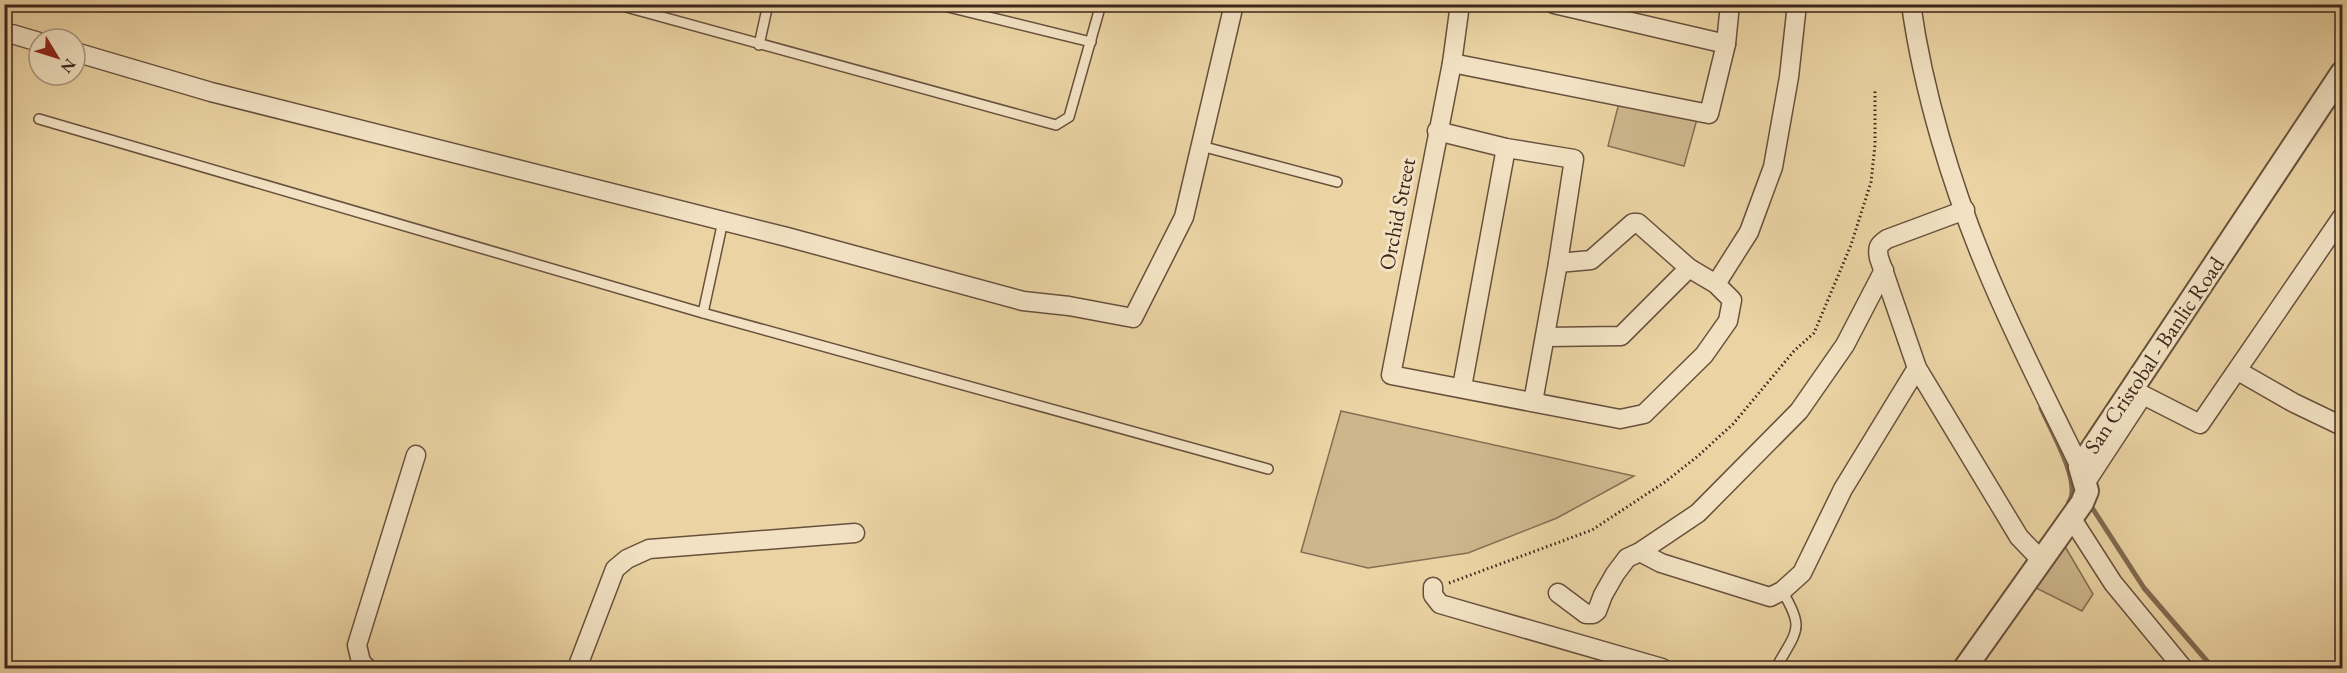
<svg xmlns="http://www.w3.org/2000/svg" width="2347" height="673" font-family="'EB Garamond',serif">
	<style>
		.green { fill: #cdb68c; stroke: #856e54; stroke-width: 1.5 }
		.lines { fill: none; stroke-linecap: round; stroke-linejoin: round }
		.stream { stroke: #826a51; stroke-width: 5 }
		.service-casing { stroke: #68513d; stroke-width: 12 }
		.minor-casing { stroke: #68513d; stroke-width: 21 }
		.tertiary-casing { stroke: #68513d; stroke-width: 26 }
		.path { stroke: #3d261b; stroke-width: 3; stroke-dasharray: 1.5 3; stroke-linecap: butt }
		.service { stroke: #f2e2c3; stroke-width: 9 }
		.minor { stroke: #f2e2c3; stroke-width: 18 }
		.tertiary { stroke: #f2e2c3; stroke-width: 22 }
		.labels { text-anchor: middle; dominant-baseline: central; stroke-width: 6; stroke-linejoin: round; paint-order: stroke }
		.street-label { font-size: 22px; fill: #3d261b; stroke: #f2e2c3 }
	</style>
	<rect width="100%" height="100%" fill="#ebd3a3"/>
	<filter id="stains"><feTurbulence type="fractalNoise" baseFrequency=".00333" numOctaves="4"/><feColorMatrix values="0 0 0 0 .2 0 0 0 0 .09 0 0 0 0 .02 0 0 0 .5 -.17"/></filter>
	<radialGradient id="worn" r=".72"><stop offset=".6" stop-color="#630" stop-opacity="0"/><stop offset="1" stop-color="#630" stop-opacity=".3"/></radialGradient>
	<g class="green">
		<polygon points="1620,99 1697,119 1684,166 1608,146"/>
		<polygon points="1341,411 1634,476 1557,518 1468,553 1368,568 1301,552"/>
		<polygon points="2063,543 2093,594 2082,611 2032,586"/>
	</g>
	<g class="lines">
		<g class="stream">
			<path d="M2041 408C2050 429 2082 483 2069 502"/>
			<polyline points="2091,506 2144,588 2213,668"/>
		</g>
		<defs>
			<g id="service">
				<polyline points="615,4 1056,125 1069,117 1101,4"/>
				<polyline points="936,4 1091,42"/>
				<polyline points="759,45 768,4"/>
				<polyline points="39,119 703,313 723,221"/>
				<polyline points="1201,146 1337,182"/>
				<polyline points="703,313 1268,469"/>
				<path d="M1776 668C1796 631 1806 630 1782 591"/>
			</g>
			<g id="minor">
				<polyline points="1460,4 1452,63 1391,375 1620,419 1644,414 1704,355 1728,321 1732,300 1716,284 1689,268 1638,223 1633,223 1591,260 1558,263"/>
				<polyline points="1554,4 1726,44"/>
				<path d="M1911 4C1923 91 1952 187 1986 268 2014 336 2048 401 2080 467"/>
				<polyline points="12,34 39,42"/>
				<polyline points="75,52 211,92 787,237 1023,301 1069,306 1133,318 1184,217 1234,4"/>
				<polyline points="1452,63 1709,114 1726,44 1730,4"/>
				<polyline points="1437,131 1506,148 1574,159 1558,263 1533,402"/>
				<path d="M1965 210 1887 239C1878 245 1877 248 1879 258L1917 368 2019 537 2041 560"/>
				<polyline points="1716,284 1749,232 1773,167 1789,77 1797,4"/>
				<polyline points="1546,337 1621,336 1689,268"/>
				<polyline points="2238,371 2294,403 2342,426"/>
				<polyline points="1462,387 1506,148"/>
				<polyline points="2086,482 2143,395 2200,424 2342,217"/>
				<polyline points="2072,519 2113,583 2183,668"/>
				<polyline points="1640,552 1661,563 1770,597 1782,591 1802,573 1843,489 1917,368"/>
				<polyline points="1433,587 1433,595 1440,604 1662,668"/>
				<polyline points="1558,593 1586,614 1593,614 1597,611 1603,595 1615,574 1627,558 1640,552 1698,513 1799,411 1845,345 1884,270"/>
				<polyline points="367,668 361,662 357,645 416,455"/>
				<polyline points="577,668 615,569 627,559 649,549 855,533"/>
			</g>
			<polyline id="tertiary" points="1965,668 2082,503 2087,491 2080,467 2342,73"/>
		</defs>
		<use href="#service" class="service-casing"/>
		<use href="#minor" class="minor-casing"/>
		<use href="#tertiary" class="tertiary-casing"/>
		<polyline class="path" points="1449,583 1592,530 1665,482 1698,456 1733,424 1794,351 1814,333 1851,245 1871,182 1875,145 1875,90"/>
		<use href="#service" class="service"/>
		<use href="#minor" class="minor"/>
		<use href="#tertiary" class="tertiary"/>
	</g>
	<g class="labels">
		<g class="street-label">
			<text transform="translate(1397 214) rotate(-79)">Orchid Street</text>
			<text transform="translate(2154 355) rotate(-56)">San Cristobal - Banlic Road</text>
		</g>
	</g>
	<rect width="2347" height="673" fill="none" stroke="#ebd3a3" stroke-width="24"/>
	<rect x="6" y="6" width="2335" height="661" fill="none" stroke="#3d261b" stroke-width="3"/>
	<rect x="12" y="12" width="2323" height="649" fill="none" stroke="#3d261b" stroke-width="1.5"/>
	<g transform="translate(57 57) rotate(128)"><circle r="28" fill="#f2e2c3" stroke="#aa9780" stroke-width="1.5"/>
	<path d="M0-4.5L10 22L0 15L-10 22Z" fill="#8f2418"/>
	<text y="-9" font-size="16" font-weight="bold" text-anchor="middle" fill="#3d261b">N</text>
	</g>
	<rect width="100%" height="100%" filter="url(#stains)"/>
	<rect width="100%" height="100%" fill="url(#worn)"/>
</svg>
